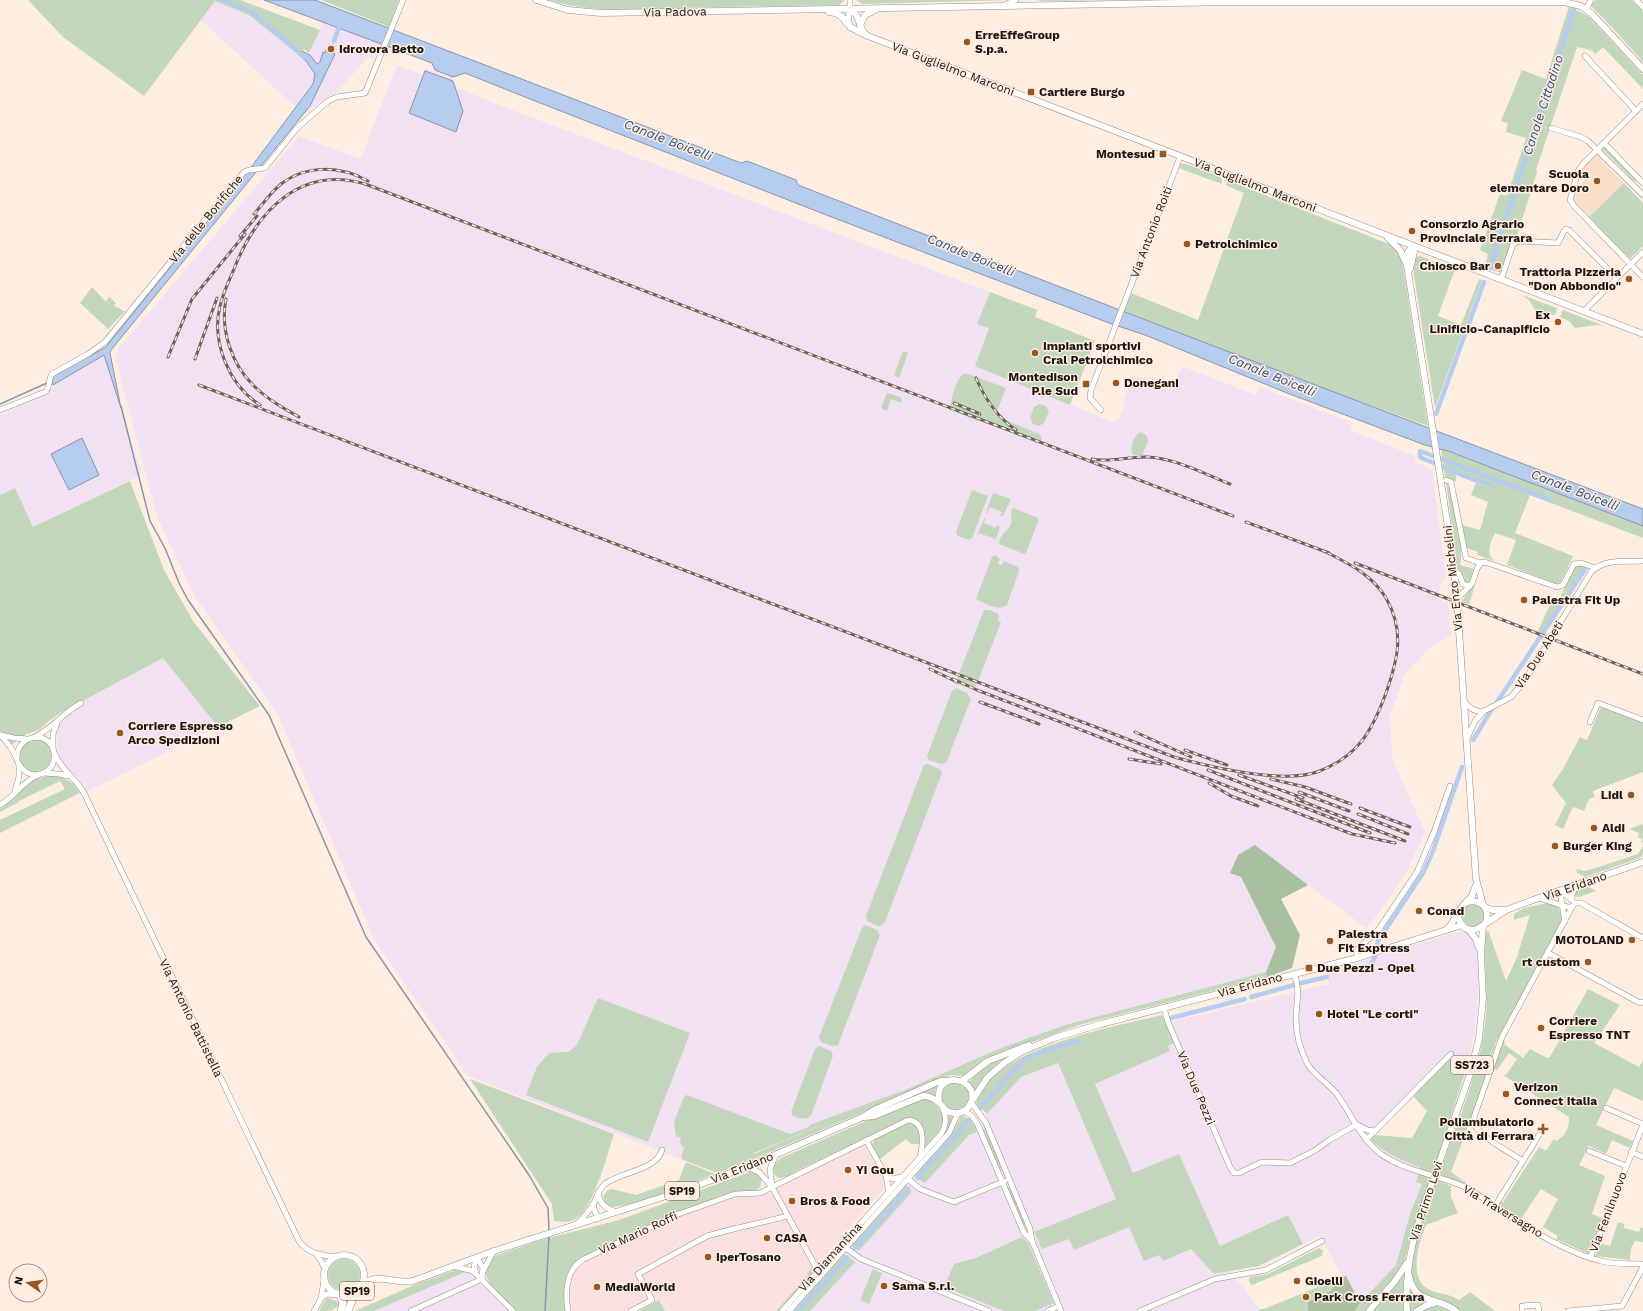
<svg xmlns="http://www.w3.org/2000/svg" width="1643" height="1311" font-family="'Work Sans',sans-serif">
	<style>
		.commercial { fill: #fbe0e2 }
		.industrial { fill: #f2e1f3 }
		.built { fill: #f9dfcb }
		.green { fill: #c2d7bb; fill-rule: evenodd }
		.forest { fill: #a8c09f }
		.water { fill: #b6cdef; stroke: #8896ac }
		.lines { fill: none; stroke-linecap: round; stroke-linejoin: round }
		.stream { stroke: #8896ac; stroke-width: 1.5 }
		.canal { stroke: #b6cdef; stroke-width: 4.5 }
		.minor-casing { stroke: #9d8c7e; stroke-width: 6 }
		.major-casing { stroke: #9d8c7e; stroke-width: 7 }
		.highway-casing { stroke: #9d8c7e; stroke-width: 8 }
		.minor { stroke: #fff; stroke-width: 5 }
		.major { stroke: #fff; stroke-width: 6 }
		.highway { stroke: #fff; stroke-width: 7 }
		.rail-casing { stroke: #6e635c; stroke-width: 3 }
		.rail { stroke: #feeee2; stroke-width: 1.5; stroke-dasharray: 4.5; stroke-linecap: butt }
		.major-bridge-casing { stroke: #9d8c7e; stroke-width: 7; stroke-linecap: butt }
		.major-bridge { stroke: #fff; stroke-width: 6 }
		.poi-dot { fill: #985722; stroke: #feeee2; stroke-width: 1.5 }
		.labels { text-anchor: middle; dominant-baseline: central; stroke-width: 3; stroke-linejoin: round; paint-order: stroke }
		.shield { fill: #feeee2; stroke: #60564f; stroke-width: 1 }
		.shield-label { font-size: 11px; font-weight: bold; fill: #1c1510 }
		.street-label { font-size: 12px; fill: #1c1510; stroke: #feeee2 }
		.poi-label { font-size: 12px; font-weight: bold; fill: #1c1510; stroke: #feeee2; text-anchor: start }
		.water-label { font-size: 13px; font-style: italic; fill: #31507d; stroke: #feeee2 }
	</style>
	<rect width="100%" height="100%" fill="#feeee2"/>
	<polygon class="commercial" points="861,1141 883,1176 885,1183 884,1188 822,1259 821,1258 807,1273 808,1275 776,1311 665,1311 659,1300 639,1311 566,1311 567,1273 573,1265 586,1256 674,1214 736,1192 755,1191 787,1177 794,1172"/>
	<g class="industrial">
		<polygon points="215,0 249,15 294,50 311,67 315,74 313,84 294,106 201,20"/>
		<polygon points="321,20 380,43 374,59 368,57 335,94 327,97 312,109 310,106 335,54 326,50 325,53 323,52 319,64 317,64 310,55 309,53 320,30"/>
		<polygon points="397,65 422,75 425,68 453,79 456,87 484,99 1037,310 1035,317 1095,341 1070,404 1091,413 1113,422 1118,420 1126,402 1123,401 1133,375 1158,384 1176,379 1182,366 1256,395 1259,387 1353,423 1350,430 1415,456 1414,461 1432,470 1446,574 1436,598 1448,603 1451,636 1434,644 1405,674 1390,715 1392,758 1425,832 1405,875 1375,918 1366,928 1255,845 1241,877 1277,947 1266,972 1065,1025 1001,1048 712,1171 468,1076 374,939 277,713 195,597 157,517 115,356 118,349 299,136 358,158 361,158"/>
		<polygon points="104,355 142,475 33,527 15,488 0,495 0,416 54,388 53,385"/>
		<polygon points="163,658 218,727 86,792 78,777 69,772 58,756 56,732 60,713"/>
		<polygon points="1460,931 1467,931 1475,940 1479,965 1477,1016 1468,1063 1451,1057 1371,1139 1379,1148 1390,1155 1420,1167 1416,1181 1422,1184 1410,1214 1396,1265 1360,1303 1346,1276 1342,1277 1320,1235 1303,1244 1288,1215 1220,1246 1179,1154 1133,1173 1095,1084 1170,1051 1168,1046 1174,1043 1165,1023 1329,984 1326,972"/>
		<polygon points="1057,1062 1116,1199 1034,1232 1042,1249 1069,1239 1074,1250 1129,1227 1160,1254 1163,1261 1191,1249 1214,1274 1230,1271 1260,1309 1258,1311 810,1311 855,1262 844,1254 851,1246 859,1251 912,1192 905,1185 914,1176 925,1183 969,1135 977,1131 987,1114 1021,1077"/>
		<polygon points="470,1270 486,1276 489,1284 517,1311 374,1311"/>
	</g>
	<polygon class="built" points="1595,154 1624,183 1589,217 1574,202 1573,198 1575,190 1584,180 1579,175 1581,170"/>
	<g class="green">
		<polygon points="28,0 240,0 320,30 309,53 304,49 299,55 249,15 215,1 144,96 63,37"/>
		<polygon points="321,0 399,0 389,27"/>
		<path d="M549 0H845L839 5C784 6 729 7 674 8 633 9 588 13 549 0Z"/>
		<polygon points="856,0 1011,0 863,4"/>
		<polygon points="1038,0 1140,0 1040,1"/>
		<polygon points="1596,0 1632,0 1643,11 1643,62 1609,24 1592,7 1591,5"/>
		<polygon points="1569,6 1588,16 1643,75 1643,89 1603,47 1595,54 1592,50 1577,47 1536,170 1537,172 1516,239 1511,243 1501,273 1485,267 1488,254 1480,250 1500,194 1507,196 1526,138 1506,132 1508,123 1501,121 1522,70 1546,79"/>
		<polygon points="1603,145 1637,180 1635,182 1601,148"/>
		<polygon points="1181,164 1186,164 1220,176 1222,180 1222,184 1178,168"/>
		<path d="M1229 181 1389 244C1398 249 1401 255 1403 266L1428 426 1319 387 1124 311 1131 293 1198 320 1244 193 1225 185Z"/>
		<polygon points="1624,183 1643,203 1643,246 1630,259 1589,217"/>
		<polygon points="1419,256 1455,269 1438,316 1461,325 1479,279 1482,280 1435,408 1413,269 1416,258"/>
		<polygon points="92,287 106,302 109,297 116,303 114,306 125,311 108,329 80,303"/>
		<polygon points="990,292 1037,310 1035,317 1095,341 1070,405 975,366 989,328 977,324"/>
		<polygon points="1522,295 1557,308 1555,315 1537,314 1529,300"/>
		<polygon points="1563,310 1604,326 1597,325 1575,328 1569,321 1560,317"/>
		<polygon points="903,351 908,353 899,378 894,375"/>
		<path d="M963 374H968L1006 388 997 411 1005 420 1039 434 1042 438 1040 442 1035 443V442L1023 437 949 410C952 400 954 382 963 374Z"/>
		<polygon points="887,393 901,397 902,403 891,399 887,411 881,408"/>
		<polygon points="1040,404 1046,406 1049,411 1044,423 1039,426 1033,424 1030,418 1034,407"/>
		<path d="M1141 432 1147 436 1148 441 1142 455H1133C1129 449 1134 434 1141 432Z"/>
		<path d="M1441 449 1495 469 1643 526V538L1530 495 1515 533 1573 556 1561 582 1556 584 1507 565 1516 540 1495 533C1490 543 1486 552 1494 561L1477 555 1478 552 1467 548 1462 525 1480 530 1488 502 1471 495 1476 483 1488 486 1490 482 1477 479 1457 471 1456 476V482L1445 477Z"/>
		<polygon points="130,481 164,570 193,621 260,706 218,727 163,658 60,713 49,721 39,730 27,734 8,747 0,740 0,495 15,488 33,527"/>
		<path d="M1446 482 1448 483C1452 502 1465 547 1460 565L1474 569 1470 581 1467 583 1463 581 1458 569Z"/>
		<polygon points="972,490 988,496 972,538 969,540 958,536 956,532"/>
		<polygon points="993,493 1011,499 1003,516 1000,516 1002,512 990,507 987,514 986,513"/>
		<path d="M1013 508 1038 518V521L1026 553 1024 554 999 544C1001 528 1015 532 1011 512Z"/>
		<polygon points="985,517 986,517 984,523 996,528 997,525 1000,527 995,541 995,539 979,533 975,540"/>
		<path d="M995 555 1000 559 998 564 1002 565 1004 561 1018 567 1019 571 1007 605C998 612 985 603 976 599L992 557Z"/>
		<polygon points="1580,565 1584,567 1541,633 1538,631 1552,600 1558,602 1574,568 1577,566"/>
		<polygon points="1475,585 1469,604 1462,602 1468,591"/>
		<polygon points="984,610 989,610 999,614 998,621 1001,622 976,686 972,689 957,684 957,679"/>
		<polygon points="956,688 967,693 971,699 946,763 941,764 929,760 927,756 952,691"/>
		<polygon points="1601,707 1643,722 1643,772 1593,791 1595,797 1589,799 1584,811 1573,807 1563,829 1555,825 1566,803 1552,785 1563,769 1580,737 1587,740"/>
		<circle cx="36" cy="756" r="17"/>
		<polygon points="928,764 941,770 942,773 885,922 882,925 878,926 867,921 866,916 924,765"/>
		<path d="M50 775C64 777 73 780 80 793L0 833V820L65 789 60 781 19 801V802L0 812V809C12 801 20 789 32 781 37 778 44 777 50 775Z"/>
		<polygon points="1643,824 1643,843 1641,842 1642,839 1638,837 1639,833 1629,829"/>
		<polygon points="1643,846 1643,854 1640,858 1585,877 1577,873 1576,869 1586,871 1638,854"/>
		<polygon points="1587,886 1596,891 1579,897 1574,896 1576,891"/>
		<path d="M1547 903 1558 906 1563 920 1496 1042 1480 1094 1451 1172 1473 1188 1439 1174C1457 1123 1480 1071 1486 1017 1488 988 1483 960 1486 932L1488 930 1506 981 1517 957 1530 915 1514 920V914L1524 908Z"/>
		<circle cx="1473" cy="915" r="11"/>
		<polygon points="865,925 877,930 880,935 838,1045 832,1046 821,1042 819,1037 862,928"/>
		<path d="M1266 972 1267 977 1079 1025 983 1060 972 1071 964 1076 950 1075 756 1158 717 1173 681 1159 684 1148 680 1143 681 1138 676 1136 674 1122 684 1097 687 1095 790 1134 807 1128 812 1124 902 1091 1001 1048 1065 1025ZM849 1113 754 1154V1153Z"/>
		<path d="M1588 989 1620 1005 1594 1043 1639 1067 1643 1061V1101L1614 1088 1596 1125 1633 1141 1630 1148 1612 1140 1606 1154 1589 1146 1579 1165 1605 1176 1592 1214 1603 1219 1589 1254 1556 1239 1558 1236 1543 1227 1558 1199 1541 1189 1521 1219 1499 1205 1500 1201 1503 1202 1539 1147 1546 1151 1554 1139 1556 1141C1566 1135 1569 1129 1569 1117L1503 1075H1506L1517 1059 1509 1053 1497 1070 1494 1069 1503 1040 1505 1042 1504 1044 1523 1058 1530 1049 1547 1058 1550 1057Z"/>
		<polygon points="598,998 690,1033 648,1142 526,1095 537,1067 549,1053 568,1052 577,1045"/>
		<path d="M1162 1015 1174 1043 1168 1046 1170 1051 1095 1084 1133 1173 1179 1154 1220 1246 1288 1215 1303 1244 1259 1266 1214 1274 1191 1249 1163 1261 1159 1255 1144 1261 1129 1227 1074 1250 1069 1239 1042 1249 1034 1232 1116 1199 1058 1063 1021 1077 987 1114 976 1104C988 1048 1115 1027 1162 1015Z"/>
		<path d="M819 1046 831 1051 833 1056 811 1115C806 1121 800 1118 793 1116L791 1112 815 1049Z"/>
		<path d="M1452 1057 1468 1063 1432 1177 1416 1218 1404 1263 1396 1276 1365 1311H1355L1360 1303 1396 1265 1410 1214 1422 1184 1416 1182 1420 1167C1401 1160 1385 1154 1370 1139L1374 1135 1412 1138 1427 1111 1413 1096Z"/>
		<polygon points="1002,1058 1003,1060 973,1096 971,1085 968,1082 988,1064"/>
		<path d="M470 1079 614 1134C608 1152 593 1209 577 1218 570 1223 562 1222 554 1221L552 1204Z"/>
		<path d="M950 1082 964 1084C974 1099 970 1109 952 1112L941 1103 942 1088Z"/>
		<polygon points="937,1085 934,1096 922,1093 911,1097"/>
		<path d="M924 1099C931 1100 935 1103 939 1109 950 1123 935 1136 926 1146L924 1145 925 1136 919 1124 905 1120 794 1172 787 1177 779 1178C768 1171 774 1162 783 1157L912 1101Z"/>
		<polygon points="948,1115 954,1116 952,1124 947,1132 787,1311 784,1311 945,1131 948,1125"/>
		<path d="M961 1116C969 1116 975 1124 977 1132L969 1135 925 1183 914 1176 954 1130Z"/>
		<polygon points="910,1122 916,1127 922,1139 920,1144 911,1144 906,1139 880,1159 872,1145 875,1138"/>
		<polygon points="987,1128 1004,1169 999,1171 981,1131"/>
		<path d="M686 1162 715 1174C697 1181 618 1213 605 1206L603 1196 608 1190 612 1189 636 1195 679 1180Z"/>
		<path d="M750 1172 759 1173 762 1178 760 1187 755 1191 736 1192 674 1214 577 1261C563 1274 565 1293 566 1311H517C504 1298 467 1272 497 1255L541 1240 619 1220Z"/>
		<path d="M1437 1180 1451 1186V1197L1458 1213 1426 1225C1419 1242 1407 1280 1430 1290 1440 1295 1448 1293 1459 1300L1470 1292 1495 1311C1486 1311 1469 1311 1461 1311 1456 1310 1451 1304 1446 1302 1436 1298 1425 1298 1418 1290 1399 1271 1429 1202 1437 1180Z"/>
		<polygon points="905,1185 912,1192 859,1251 851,1246"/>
		<polygon points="1011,1187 1027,1224 1022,1226 1006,1189"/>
		<polygon points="1618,1222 1624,1224 1624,1228 1639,1232 1641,1227 1643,1228 1643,1242 1635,1241 1631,1248 1630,1260 1595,1256 1600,1243 1610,1246"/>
		<polygon points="1022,1237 1028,1243 1054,1303 1035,1311 1004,1311 944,1287 954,1264 976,1258"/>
		<polygon points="1319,1248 1323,1250 1322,1256 1252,1285 1249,1282 1249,1277 1268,1274"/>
		<polygon points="844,1254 855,1262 810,1311 793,1311"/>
		<circle cx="344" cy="1275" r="16"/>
		<polygon points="812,1267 812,1274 779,1311 776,1311 808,1275 807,1273"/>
		<polygon points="458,1269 470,1270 374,1311 355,1311 414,1285"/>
		<polygon points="873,1269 882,1273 869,1304 860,1300"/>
		<polygon points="1404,1272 1403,1311 1371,1311"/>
		<polygon points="1342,1277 1332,1291 1308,1302 1308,1311 1258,1311 1260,1309 1264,1309"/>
		<polygon points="1410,1285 1431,1302 1415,1311 1410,1311"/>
		<path d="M328 1298 336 1301 339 1304C336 1311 327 1311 319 1311L325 1300Z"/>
		<polygon points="659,1300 665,1311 639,1311"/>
		<polygon points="1432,1306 1439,1306 1450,1311 1421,1311"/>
	</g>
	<g class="forest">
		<polygon points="1255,845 1308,885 1281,899 1300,935 1292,968 1267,977 1266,972 1276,947 1241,877 1230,873 1238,855"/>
		<polygon points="1346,1276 1360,1303 1355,1311 1308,1311 1308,1302 1331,1291 1342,1277"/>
	</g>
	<g class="water">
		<path d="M264 0H315L741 163 747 161 796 180 798 185C1079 295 1361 403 1643 509V526L1448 451 1425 445 1287 393 1145 335 1109 323 829 216 525 97 465 73 453 77 435 70 432 63Z"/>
		<polygon points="326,50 335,54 310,106 111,350 110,353 121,408 104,355 53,385 52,377 106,347 252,166 313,84 315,74 306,61 299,55 302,51 310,55 317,64 320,62 323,52 325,53"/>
		<polygon points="425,71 453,81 463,111 456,132 409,113"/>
		<polygon points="82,438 99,475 69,490 51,454"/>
	</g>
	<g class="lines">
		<g class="stream">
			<polyline points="0,404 47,383"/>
			<polyline points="121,406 150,521 165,548 179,583 188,600 269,715 366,937 529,1175 548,1208 549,1230"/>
			<polyline points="545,1311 549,1236"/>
		</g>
		<g class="canal">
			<polyline points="223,0 252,12 304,57"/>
			<polyline points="334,41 341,22"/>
			<polyline points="328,57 332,46"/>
			<polyline points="1490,268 1574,9"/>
			<polyline points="1436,414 1484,282"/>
			<path d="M1489 484C1466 479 1446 467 1424 459L1420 457V451L1552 501"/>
			<polyline points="1497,702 1586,568"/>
			<polyline points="1473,740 1492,709"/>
			<polyline points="1377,946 1378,941 1423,873 1433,851 1462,767"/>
			<polyline points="1357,970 1370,966 1375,957"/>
			<polyline points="1301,983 1327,977"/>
			<polyline points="1251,997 1294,985"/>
			<polyline points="1171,1018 1245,999"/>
			<polyline points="979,1109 1024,1060 1036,1054 1078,1041"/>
			<polyline points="918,1178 969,1120"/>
			<polyline points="855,1248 908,1189"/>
			<polyline points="798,1311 847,1258"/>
		</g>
		<defs>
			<g id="minor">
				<polyline points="850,0 850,9"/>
				<polyline points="1636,0 1643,7"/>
				<polyline points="1004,5 1016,0"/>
				<polyline points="1586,9 1591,0"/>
				<polyline points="1585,56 1636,111"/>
				<polyline points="1643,104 1583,164 1578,171 1570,200 1575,207 1643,277"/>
				<polyline points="1551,128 1581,137 1588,141 1643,195"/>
				<polyline points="1604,143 1643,183"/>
				<polyline points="1501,280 1513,244 1519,241 1558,243 1564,231 1566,229 1569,230 1617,278"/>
				<polyline points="1584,311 1643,252"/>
				<path d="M0 410 45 392C51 387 48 379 52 374L88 354 105 342 244 172 249 170 265 168 297 128 328 101 337 97 365 93 403 0"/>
				<polyline points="1101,410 1090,398 1091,390 1180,157"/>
				<polyline points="1446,480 1451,482 1466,558 1480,563"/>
				<polyline points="1454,570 1459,574 1463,584 1469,586"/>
				<path d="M1457 601C1461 593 1468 589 1472 583 1476 576 1475 567 1482 562L1488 563 1557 587 1563 585 1574 564 1581 563 1596 568"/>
				<path d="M1464 702C1470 708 1476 713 1484 711"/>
				<polyline points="1590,722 1598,703 1643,720"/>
				<path d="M0 735C6 741 11 747 15 755 17 759 18 765 22 768 30 778 44 776 51 767 54 762 55 757 54 752 50 729 15 734 17 760"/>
				<polyline points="1,735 14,738 27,739"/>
				<path d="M35 737C53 728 64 712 81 703"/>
				<path d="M1467 739 1475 721 1484 711 1511 697 1524 682 1591 572C1605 558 1625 562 1643 561"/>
				<polyline points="53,748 53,734 57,723"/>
				<path d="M54 753C61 770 76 778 84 793L299 1241C308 1254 322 1255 336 1257"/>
				<polyline points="44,773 59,774 68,776"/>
				<polyline points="15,791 19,777 19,765"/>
				<path d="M0 805C14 797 22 782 38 775"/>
				<path d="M1539 898C1549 900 1564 908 1572 907"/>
				<polyline points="1572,900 1572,895 1577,885"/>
				<polyline points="1565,921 1561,899 1561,891 1572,900"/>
				<polyline points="1548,953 1640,1003 1643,1002"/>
				<polyline points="1357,958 1357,951 1358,949 1379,929 1417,872 1434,832 1450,786"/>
				<path d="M1294 974C1301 991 1296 1002 1296 1019 1296 1034 1300 1049 1307 1063 1314 1076 1327 1082 1336 1093 1351 1113 1360 1138 1381 1154 1404 1171 1439 1175 1465 1187 1480 1195 1493 1205 1506 1214 1531 1231 1571 1254 1601 1261 1614 1265 1629 1263 1643 1264"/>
				<polyline points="1164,1008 1168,1022 1230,1167 1234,1173 1239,1173 1262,1162 1290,1163 1314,1151 1331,1139 1356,1125"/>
				<polyline points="971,1102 986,1123 1030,1229 1032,1241 1061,1311"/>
				<polyline points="1606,1108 1643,1124"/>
				<polyline points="964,1111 971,1115 977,1123 1024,1233 1032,1241"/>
				<polyline points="1356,1124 1367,1130 1375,1131"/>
				<polyline points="866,1140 886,1176 889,1192"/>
				<polyline points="1366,1140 1451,1054"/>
				<polyline points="1589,1151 1626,1166"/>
				<polyline points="1631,1152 1643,1157"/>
				<path d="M1523 1161C1511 1153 1474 1134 1473 1120L1502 1037 1572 907 1575 903H1581L1643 938"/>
				<polyline points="744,1168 752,1169 759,1172 772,1187 818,1271"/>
				<polyline points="886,1176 893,1179 901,1177"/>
				<polyline points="908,1179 920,1189 954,1202 1005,1181"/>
				<polyline points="772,1186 770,1169 776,1154"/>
				<path d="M598 1193C600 1205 606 1209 618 1212"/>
				<polyline points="593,1204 595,1212 599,1218"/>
				<polyline points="1495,1206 1539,1135"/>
				<path d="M576 1224C583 1219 589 1211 594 1203 597 1196 599 1189 605 1184 620 1172 657 1170 662 1150"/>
				<polyline points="738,1228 788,1216"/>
				<polyline points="846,1248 861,1259 989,1311"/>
				<polyline points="316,1254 321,1261 325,1269"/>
				<polyline points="477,1258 483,1268 482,1279"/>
				<polyline points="1590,1258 1643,1125"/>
				<polyline points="453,1266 473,1271 513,1311"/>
				<polyline points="483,1271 494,1251"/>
				<polyline points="476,1274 474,1266 477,1258"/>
				<polyline points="321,1298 327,1294 337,1295"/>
				<polyline points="314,1311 321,1299 324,1280"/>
				<polyline points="411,1311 482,1279"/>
				<path d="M568 1311C565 1292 565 1270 584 1259L676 1215 735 1194 760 1193 908 1120C926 1121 923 1145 920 1157"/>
				<polyline points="631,1311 652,1300 638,1274 707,1236 737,1228"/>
				<path d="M782 1311 941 1134C946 1126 947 1118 943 1109"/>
				<polyline points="789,1311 949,1133 958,1113"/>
				<polyline points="1048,1311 1059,1306"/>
				<polyline points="1140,1311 1215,1279 1266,1270 1322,1241"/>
				<polyline points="1522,1311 1522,1306 1538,1305 1539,1311"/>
				<polyline points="1568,1311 1622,1306 1643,1267"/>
			</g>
			<g id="major">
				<polyline points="536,0 568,10 601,13 1234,2 1564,2 1581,6 1592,14 1643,69"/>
				<polyline points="850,9 848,20 850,27 868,36 1643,334"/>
				<path d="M850 9C861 15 858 28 866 35"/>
				<path d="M829 12C838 13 843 16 847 24"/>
				<polyline points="860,25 865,15 875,10"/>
				<polyline points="1388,238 1400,250 1407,265 1453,559 1457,601 1476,879 1483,905"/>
				<polyline points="1406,261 1408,252 1413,246"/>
				<polyline points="1410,269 1414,252 1413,246"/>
				<polyline points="1466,902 1472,896 1476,885"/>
				<polyline points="1485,907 1493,910 1504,910"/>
				<path d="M1458 914C1458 922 1463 930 1473 930 1479 930 1499 913 1509 909 1553 892 1598 878 1643 862"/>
				<path d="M1447 929C1457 921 1460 896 1477 902 1481 903 1485 906 1486 910 1488 915 1487 918 1486 923"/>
				<polyline points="1468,929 1476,939 1479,948"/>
				<polyline points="962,1081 988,1061 1029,1045"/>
				<polyline points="972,1101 987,1078 1004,1063 1021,1052 1054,1038 1101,1024 1357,958 1462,925"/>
				<path d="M865 1117 874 1116 923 1096C928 1096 933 1098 937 1101 943 1105 944 1112 954 1113 960 1114 966 1111 969 1106 986 1080 934 1066 939 1101"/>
				<polyline points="1436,1172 1471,1071 1479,1038 1483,999 1481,954 1483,926"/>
				<circle cx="344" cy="1275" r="20"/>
				<path d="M1409 1275C1413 1305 1438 1296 1456 1311"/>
				<path d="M362 1285C379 1271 394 1285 413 1281L494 1251 691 1188 756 1163 863 1117 874 1110 933 1084 941 1081H948"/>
				<polyline points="1369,1311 1395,1281 1407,1263"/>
				<path d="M1407 1311C1404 1264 1416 1226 1432 1183"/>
				<polyline points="1417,1311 1427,1305 1435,1303"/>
			</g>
			<g id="highway">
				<polyline points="340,1295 343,1303 341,1311"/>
				<polyline points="348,1311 355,1293"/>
			</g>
		</defs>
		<use href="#minor" class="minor-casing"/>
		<use href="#major" class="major-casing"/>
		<use href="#highway" class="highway-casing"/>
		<use href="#minor" class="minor"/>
		<use href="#major" class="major"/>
		<use href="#highway" class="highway"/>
		<defs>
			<g id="rail">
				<path d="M254 214C263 204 271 192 281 184 307 164 341 166 368 181"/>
				<polyline points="240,236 257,216"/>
				<path d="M226 299C220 329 231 364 254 386 267 399 283 408 299 417"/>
				<polyline points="168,357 192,299 245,234"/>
				<polyline points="195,359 217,298"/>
				<path d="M976 378C985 399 997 417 1016 430"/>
				<path d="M199 385 1174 757C1210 767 1282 784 1317 772 1358 757 1372 731 1386 693 1398 659 1405 631 1386 598 1372 574 1347 563 1324 551"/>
				<polyline points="954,403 980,414"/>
				<path d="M260 405C229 385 211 342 220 306 223 293 229 281 234 269 256 212 301 163 368 185L1233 516"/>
				<path d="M1092 459C1111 463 1129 456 1148 457 1174 458 1205 474 1230 484"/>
				<polyline points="1246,522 1329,553"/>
				<polyline points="1355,563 1643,674"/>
				<polyline points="930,669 957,682"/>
				<polyline points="953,679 977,690 1352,834 1395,843"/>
				<polyline points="980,702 1039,724"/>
				<polyline points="1135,732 1191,757"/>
				<polyline points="1185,750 1227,765"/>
				<polyline points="1129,759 1161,764"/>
				<polyline points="1208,770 1370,833"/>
				<polyline points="1239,775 1303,798"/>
				<polyline points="1271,779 1305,787 1351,804"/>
				<polyline points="1209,783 1231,796 1258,806"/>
				<polyline points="1299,792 1349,811"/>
				<polyline points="1296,799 1405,841"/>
				<polyline points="1360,808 1410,827"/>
				<polyline points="1358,814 1408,834"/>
			</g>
		</defs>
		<use href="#rail" class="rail-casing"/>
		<use href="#rail" class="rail"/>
		<defs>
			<polyline id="major-bridge" points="1432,1183 1436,1172"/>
		</defs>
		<use href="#major-bridge" class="major-bridge-casing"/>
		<use href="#major-bridge" class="major-bridge"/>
	</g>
	<g class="poi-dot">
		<circle cx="967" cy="42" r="4"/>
		<circle cx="331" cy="49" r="4"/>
		<rect x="1027" y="88" width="8" height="8" rx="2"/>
		<rect x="1159" y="150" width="8" height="8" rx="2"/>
		<circle cx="1597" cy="181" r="4"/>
		<circle cx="1412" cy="231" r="4"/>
		<circle cx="1187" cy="244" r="4"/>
		<circle cx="1498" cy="266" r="4"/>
		<circle cx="1629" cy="279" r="4"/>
		<circle cx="1558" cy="322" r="4"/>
		<circle cx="1035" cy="353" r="4"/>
		<circle cx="1116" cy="383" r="4"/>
		<rect x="1082" y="380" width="8" height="8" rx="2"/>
		<circle cx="1524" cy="600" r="4"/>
		<circle cx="120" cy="733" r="4"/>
		<circle cx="1631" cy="795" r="4"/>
		<circle cx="1594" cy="828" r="4"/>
		<circle cx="1555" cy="846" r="4"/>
		<circle cx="1419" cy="911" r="4"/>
		<circle cx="1632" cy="940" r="4"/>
		<circle cx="1330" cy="941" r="4"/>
		<circle cx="1588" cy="962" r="4"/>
		<rect x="1305" y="964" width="8" height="8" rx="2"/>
		<circle cx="1319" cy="1014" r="4"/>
		<circle cx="1541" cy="1028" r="4"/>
		<circle cx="1506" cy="1094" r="4"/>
		<path d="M1541 1123h4v4h4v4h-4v4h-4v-4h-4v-4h4z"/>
		<circle cx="848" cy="1170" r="4"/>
		<circle cx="792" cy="1201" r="4"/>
		<circle cx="767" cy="1238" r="4"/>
		<circle cx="708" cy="1257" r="4"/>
		<circle cx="1297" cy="1281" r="4"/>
		<circle cx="884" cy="1286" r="4"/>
		<circle cx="597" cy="1287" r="4"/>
		<circle cx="1306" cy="1297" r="4"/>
	</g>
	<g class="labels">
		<g class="shield">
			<rect x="1451" y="1056" width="42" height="18" rx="3"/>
			<rect x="665" y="1182" width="34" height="18" rx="3"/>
			<rect x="340" y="1282" width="34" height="18" rx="3"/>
		</g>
		<g class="shield-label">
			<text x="1472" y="1065">SS723</text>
			<text x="682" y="1191">SP19</text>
			<text x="357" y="1291">SP19</text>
		</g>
		<g class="street-label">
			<text transform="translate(675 12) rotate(-1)">Via Padova</text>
			<text transform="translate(953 69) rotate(21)">Via Guglielmo Marconi</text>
			<text transform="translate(1255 185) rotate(21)">Via Guglielmo Marconi</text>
			<text transform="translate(206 219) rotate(-51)">Via delle Bonifiche</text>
			<text transform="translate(1151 232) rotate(-69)">Via Antonio Roiti</text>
			<text transform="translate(1453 578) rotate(-96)">Via Enzo Michelini</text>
			<text transform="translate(1539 655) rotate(-57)">Via Due Abeti</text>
			<text transform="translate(1575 886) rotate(-19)">Via Eridano</text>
			<text transform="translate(1250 985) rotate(-15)">Via Eridano</text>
			<text transform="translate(191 1018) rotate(64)">Via Antonio Battistella</text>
			<text transform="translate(1196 1088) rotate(67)">Via Due Pezzi</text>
			<text transform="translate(742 1168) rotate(-22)">Via Eridano</text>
			<text transform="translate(1426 1201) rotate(-72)">Via Primo Levi</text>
			<text transform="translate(1503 1211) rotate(31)">Via Traversagno</text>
			<text transform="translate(1608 1212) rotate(-69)">Via Fenilnuovo</text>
			<text transform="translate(638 1233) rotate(-25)">Via Mario Roffi</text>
			<text transform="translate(830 1257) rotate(-48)">Via Diamantina</text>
		</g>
		<g class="poi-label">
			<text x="975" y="35">ErreEffeGroup<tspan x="975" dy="14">S.p.a.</tspan></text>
			<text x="339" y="49">Idrovora Betto</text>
			<text x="1039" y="92">Cartiere Burgo</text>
			<text x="1155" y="154" text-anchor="end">Montesud</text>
			<text x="1589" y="174" text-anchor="end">Scuola<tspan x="1589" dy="14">elementare Doro</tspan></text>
			<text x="1420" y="224">Consorzio Agrario<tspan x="1420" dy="14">Provinciale Ferrara</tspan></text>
			<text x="1195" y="244">Petrolchimico</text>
			<text x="1490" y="266" text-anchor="end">Chiosco Bar</text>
			<text x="1621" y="272" text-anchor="end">Trattoria Pizzeria<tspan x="1621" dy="14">"Don Abbondio"</tspan></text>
			<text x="1550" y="315" text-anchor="end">Ex<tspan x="1550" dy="14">Linificio-Canapificio</tspan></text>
			<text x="1043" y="346">Impianti sportivi<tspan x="1043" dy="14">Cral Petrolchimico</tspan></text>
			<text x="1078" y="377" text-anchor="end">Montedison<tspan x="1078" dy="14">P.le Sud</tspan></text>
			<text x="1124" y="383">Donegani</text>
			<text x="1532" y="600">Palestra Fit Up</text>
			<text x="128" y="726">Corriere Espresso<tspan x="128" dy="14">Arco Spedizioni</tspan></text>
			<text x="1623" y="795" text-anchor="end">Lidl</text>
			<text x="1602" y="828">Aldi</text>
			<text x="1563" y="846">Burger King</text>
			<text x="1427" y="911">Conad</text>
			<text x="1338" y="934">Palestra<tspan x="1338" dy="14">Fit Exptress</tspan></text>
			<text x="1624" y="940" text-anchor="end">MOTOLAND</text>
			<text x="1580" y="962" text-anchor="end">rt custom</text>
			<text x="1317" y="968">Due Pezzi - Opel</text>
			<text x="1327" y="1014">Hotel "Le corti"</text>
			<text x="1549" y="1021">Corriere<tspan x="1549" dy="14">Espresso TNT</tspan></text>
			<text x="1514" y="1087">Verizon<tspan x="1514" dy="14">Connect Italia</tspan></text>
			<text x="1534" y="1122" text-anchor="end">Poliambulatorio<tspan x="1534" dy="14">Città di Ferrara</tspan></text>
			<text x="856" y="1170">Yi Gou</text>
			<text x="800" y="1201">Bros &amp; Food</text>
			<text x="775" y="1238">CASA</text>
			<text x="716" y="1257">IperTosano</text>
			<text x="1305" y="1281">Gioelli</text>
			<text x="892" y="1286">Sama S.r.l.</text>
			<text x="605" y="1287">MediaWorld</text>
			<text x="1314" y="1297">Park Cross Ferrara</text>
		</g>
		<g class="water-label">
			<text transform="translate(1543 105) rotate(-72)">Canale Cittadino</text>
			<text transform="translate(668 140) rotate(21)">Canale Boicelli</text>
			<text transform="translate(971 255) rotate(22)">Canale Boicelli</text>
			<text transform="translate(1272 375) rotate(22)">Canale Boicelli</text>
			<text transform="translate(1575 490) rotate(21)">Canale Boicelli</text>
		</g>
	</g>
	<g transform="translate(28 1283) rotate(283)"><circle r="19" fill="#feeee2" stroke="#a4978e"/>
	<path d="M0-3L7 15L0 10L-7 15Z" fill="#985722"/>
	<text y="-6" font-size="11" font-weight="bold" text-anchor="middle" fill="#1c1510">N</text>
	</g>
</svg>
